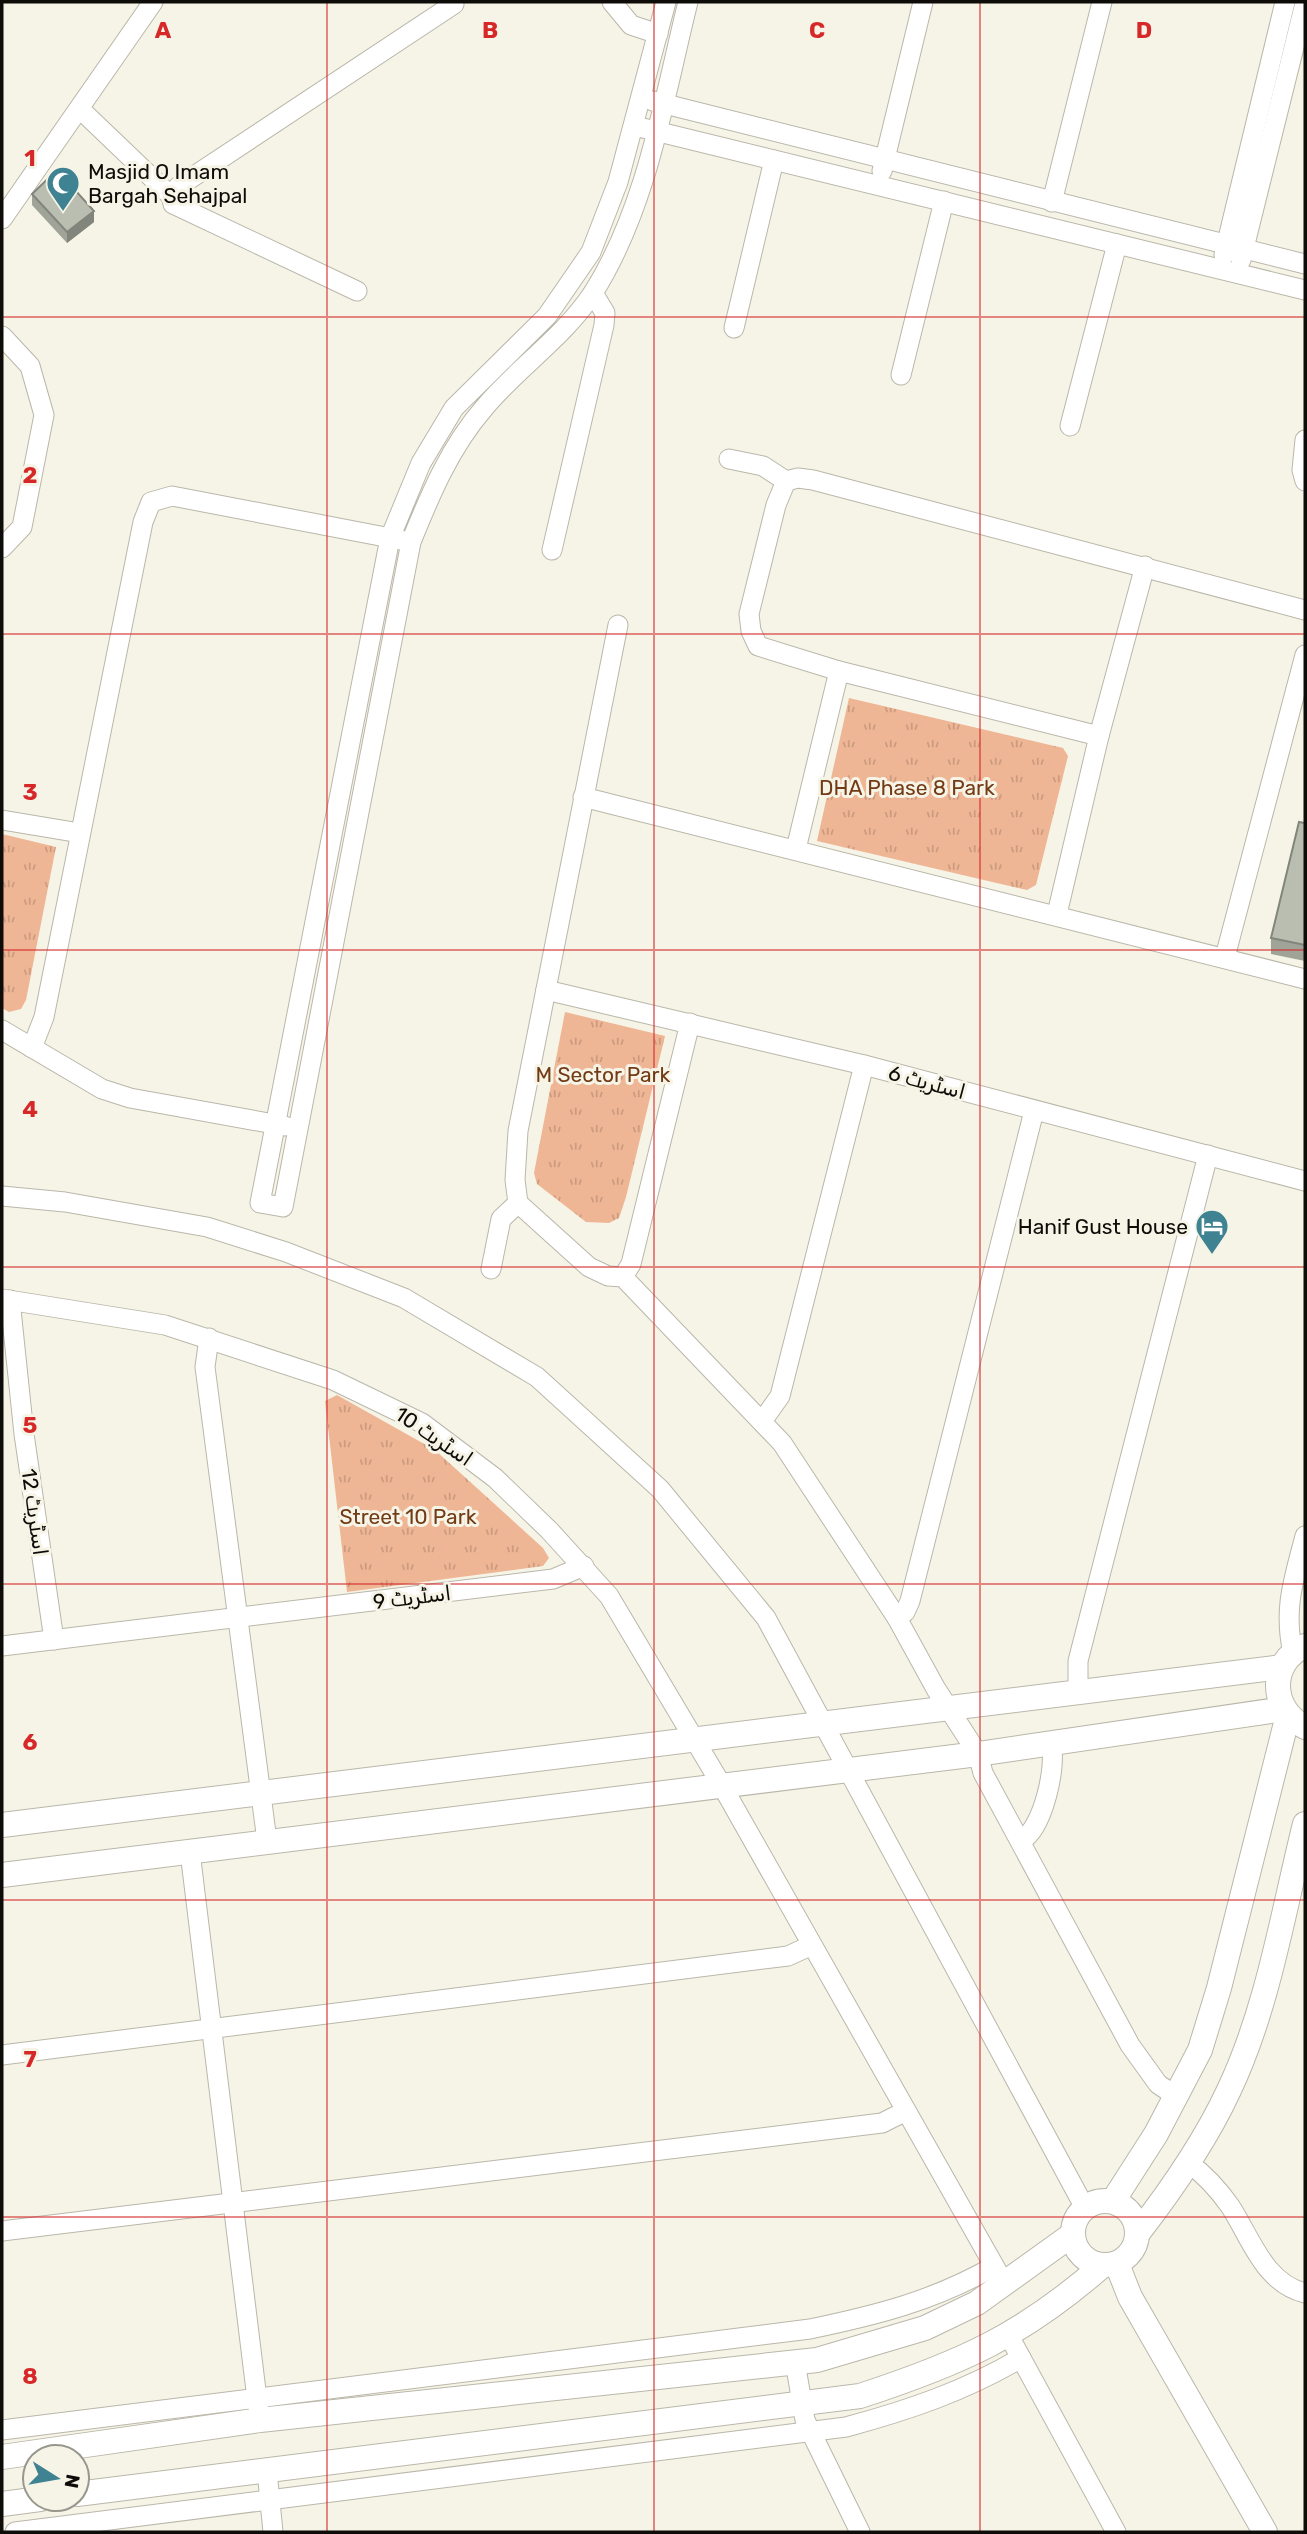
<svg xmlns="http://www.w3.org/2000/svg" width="1307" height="2534" font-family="Rubik,Cairo,sans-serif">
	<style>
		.grass { fill: url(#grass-tufts) }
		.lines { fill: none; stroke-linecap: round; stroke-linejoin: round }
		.minor-casing { stroke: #bab7aa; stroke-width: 21 }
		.tertiary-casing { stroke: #bab7aa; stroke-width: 26 }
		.minor { stroke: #fff; stroke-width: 19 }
		.tertiary { stroke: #fff; stroke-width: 24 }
		.wall { fill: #a0a398 }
		.shaded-wall { fill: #82857c }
		.building { fill: #babeb1; stroke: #82857c; stroke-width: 2 }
		.grid { fill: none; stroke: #d62828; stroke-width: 2; stroke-opacity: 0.55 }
		.labels { text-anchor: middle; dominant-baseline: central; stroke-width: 6; stroke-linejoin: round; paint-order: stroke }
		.poi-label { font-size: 21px; fill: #0d0c08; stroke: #f6f4e6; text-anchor: start }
		.park-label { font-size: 21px; fill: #723b15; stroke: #f6f4e6 }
		.street-label { font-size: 21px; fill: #0d0c08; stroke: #f6f4e6 }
		.grid-label { font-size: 23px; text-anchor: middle; font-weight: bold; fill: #d62828; stroke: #f6f4e6; stroke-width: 6; stroke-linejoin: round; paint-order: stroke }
	</style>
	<defs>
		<pattern id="grass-tufts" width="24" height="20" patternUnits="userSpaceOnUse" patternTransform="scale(1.75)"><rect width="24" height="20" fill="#efb695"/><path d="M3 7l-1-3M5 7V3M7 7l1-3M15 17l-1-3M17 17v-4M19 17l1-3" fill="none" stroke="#cc9b7f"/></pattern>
	</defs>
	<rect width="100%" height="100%" fill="#f6f4e6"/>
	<g class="grass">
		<polygon points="849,698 1063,748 1068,756 1036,885 1027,890 817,841"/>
		<polygon points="2,834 56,847 26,1000 21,1009 9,1012 2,1008"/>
		<polygon points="565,1012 665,1036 626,1197 619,1218 609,1223 586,1222 537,1184 534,1173"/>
		<polygon points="337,1395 435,1450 543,1548 549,1558 543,1566 347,1592 325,1401"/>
	</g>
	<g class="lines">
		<defs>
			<g id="minor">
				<polyline points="612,2 631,25 658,34"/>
				<path d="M666 2 618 182 591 252 547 316 454 408 421 463 390 538 260 1203 283 1207 411 542C430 495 450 447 484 408 518 367 563 338 593 293 647 208 664 98 688 2"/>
				<polyline points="653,101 1305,264"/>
				<polyline points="80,109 171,196"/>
				<polyline points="643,128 1305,290"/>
				<polyline points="882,171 923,2"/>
				<polyline points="1052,202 1102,2"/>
				<polyline points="2,219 153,2"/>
				<polyline points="1224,255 1285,2"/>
				<polyline points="1241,260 1305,3"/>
				<polyline points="357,291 173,204 171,196 179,186 454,4 453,2"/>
				<polyline points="734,328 774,160"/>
				<polyline points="2,336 30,366 44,415 22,527 2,548"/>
				<polyline points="901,375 944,201"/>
				<polyline points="1070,426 1117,244"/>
				<polyline points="1305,440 1302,470 1305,481"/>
				<polyline points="729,459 763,466 786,481"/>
				<polyline points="552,550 604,325 605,313 593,293"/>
				<polyline points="618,625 518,1131 515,1180 518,1203 589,1267 608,1276 623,1277 782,1443 897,1618 936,1689 978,1754 983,1773 1130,2045 1158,2084 1177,2097"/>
				<polyline points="1099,736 839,671 758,646 751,631 749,614 776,505 786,481 798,478 813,480 1305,610"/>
				<polyline points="583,797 1305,979"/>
				<polyline points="2,820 80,833"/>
				<polyline points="796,849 839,671"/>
				<polyline points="1057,914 1099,736 1145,566"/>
				<polyline points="1225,957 1305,655"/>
				<polyline points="546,990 864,1065 1305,1181"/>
				<polyline points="2,1030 102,1089 130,1098 285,1126"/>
				<polyline points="32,1048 44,1017 143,522 151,502 172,496 401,540"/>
				<polyline points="2,1196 65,1202 207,1227 286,1252 404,1298 537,1377 660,1489 766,1618 1085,2208"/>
				<polyline points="491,1269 501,1219 518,1203"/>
				<polyline points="623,1277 631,1264 690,1023"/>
				<polyline points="2,1299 165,1325 333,1380 422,1423 495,1478 549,1530 609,1596 721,1784 1005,2285"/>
				<polyline points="10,1300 24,1434 54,1640"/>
				<polyline points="209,1338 205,1367 267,1841"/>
				<polyline points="763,1420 780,1396 864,1065"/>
				<polyline points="897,1618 905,1612 910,1601 1034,1111"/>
				<polyline points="2,1646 553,1579 584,1566"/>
				<path d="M1293 1653C1283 1608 1294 1579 1305 1536"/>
				<polyline points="1078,1690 1078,1661 1208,1155"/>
				<path d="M1022 1840C1043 1828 1057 1766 1051 1744"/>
				<polyline points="190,1852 258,2407"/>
				<polyline points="2,2055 788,1956 812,1945"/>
				<path d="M1189 2163C1205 2175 1218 2189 1230 2206 1251 2238 1264 2283 1305 2293"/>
				<polyline points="2,2231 882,2123 906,2111"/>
				<polyline points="1009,2336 1116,2532"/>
				<polyline points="795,2362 805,2420 860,2532"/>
				<path d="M2 2430 810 2329C877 2315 933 2301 993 2267"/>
				<polyline points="267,2471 273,2532"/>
				<path d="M15 2532 846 2427C909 2410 965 2391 1021 2358"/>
			</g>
			<g id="tertiary">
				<path d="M1305 1646C1268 1662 1270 1710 1305 1727"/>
				<polyline points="2,1825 1282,1667"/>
				<polyline points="2,1875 978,1754 1284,1709"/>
				<circle cx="1105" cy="2233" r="32"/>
				<polyline points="1113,2201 1156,2134 1200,2050 1219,1988 1288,1715"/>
				<path d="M1138 2233C1172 2189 1205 2142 1229 2090 1268 2008 1283 1912 1305 1824"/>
				<polyline points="1117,2264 1130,2297 1265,2532"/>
				<polyline points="2,2457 260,2420 817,2360 925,2328 977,2303 1073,2234"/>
				<path d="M77 2494 860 2396C961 2363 1022 2336 1103 2265"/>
				<polyline points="2,2504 40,2499"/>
			</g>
		</defs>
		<use href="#minor" class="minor-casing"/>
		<use href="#tertiary" class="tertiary-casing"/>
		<use href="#minor" class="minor"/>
		<use href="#tertiary" class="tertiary"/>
	</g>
	<g class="wall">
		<polygon points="32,194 94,222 67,243 32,205"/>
		<polygon points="1305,823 1305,961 1271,954 1271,938"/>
	</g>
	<polygon class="shaded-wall" points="94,211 94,222 67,243 67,232"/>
	<g class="building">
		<polygon points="57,170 94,211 67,232 32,194"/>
		<polygon points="1299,822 1305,823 1305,945 1271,938"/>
	</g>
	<path class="grid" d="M327 2V2532M654 2V2532M980 2V2532M2 317H1305M2 634H1305M2 950H1305M2 1267H1305M2 1584H1305M2 1900H1305M2 2217H1305"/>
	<defs>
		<symbol id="mosque-pin" viewBox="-11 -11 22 30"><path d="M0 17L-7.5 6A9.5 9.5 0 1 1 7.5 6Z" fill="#3f8392" stroke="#f6f4e6"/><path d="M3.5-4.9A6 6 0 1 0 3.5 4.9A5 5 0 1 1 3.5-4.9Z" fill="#fff"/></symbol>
		<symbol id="hotel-pin" viewBox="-11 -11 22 30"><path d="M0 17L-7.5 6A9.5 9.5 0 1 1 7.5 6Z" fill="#3f8392" stroke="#f6f4e6"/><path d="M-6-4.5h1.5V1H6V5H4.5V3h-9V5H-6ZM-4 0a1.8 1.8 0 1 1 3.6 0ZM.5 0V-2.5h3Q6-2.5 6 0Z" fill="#fff"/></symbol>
	</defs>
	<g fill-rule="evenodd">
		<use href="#mosque-pin" x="44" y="164" width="38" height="52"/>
		<use href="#hotel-pin" x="1193" y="1207" width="38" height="52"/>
	</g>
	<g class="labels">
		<g class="poi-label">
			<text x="88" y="171">Masjid O Imam<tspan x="88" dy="24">Bargah Sehajpal</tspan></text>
			<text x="1188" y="1226" text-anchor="end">Hanif Gust House</text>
		</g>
		<g class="park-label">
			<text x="907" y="787">DHA Phase 8 Park</text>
			<text x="603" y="1074">M Sector Park</text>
			<text x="408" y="1516">Street 10 Park</text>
		</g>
		<g class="street-label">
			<text transform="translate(927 1082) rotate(15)">اسٹریٹ 6</text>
			<text transform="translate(434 1436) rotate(34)">اسٹریٹ 10</text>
			<text transform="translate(35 1512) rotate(82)">اسٹریٹ 12</text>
			<text transform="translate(412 1597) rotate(-7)">اسٹریٹ 9</text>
		</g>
	</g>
	<g class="grid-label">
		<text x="163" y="38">A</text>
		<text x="490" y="38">B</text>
		<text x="817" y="38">C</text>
		<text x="1144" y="38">D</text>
		<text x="30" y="166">1</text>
		<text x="30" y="483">2</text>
		<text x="30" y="800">3</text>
		<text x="30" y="1117">4</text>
		<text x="30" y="1433">5</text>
		<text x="30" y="1750">6</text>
		<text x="30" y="2067">7</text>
		<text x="30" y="2384">8</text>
	</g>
	<rect width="1307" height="2534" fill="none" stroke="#0d0c08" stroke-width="7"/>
	<g transform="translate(56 2478) rotate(101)"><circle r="33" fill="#f6f4e6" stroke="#99978d" stroke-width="2"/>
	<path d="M0-5L12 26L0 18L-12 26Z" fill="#3f8392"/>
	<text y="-10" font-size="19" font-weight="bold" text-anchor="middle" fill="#0d0c08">N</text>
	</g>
</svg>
